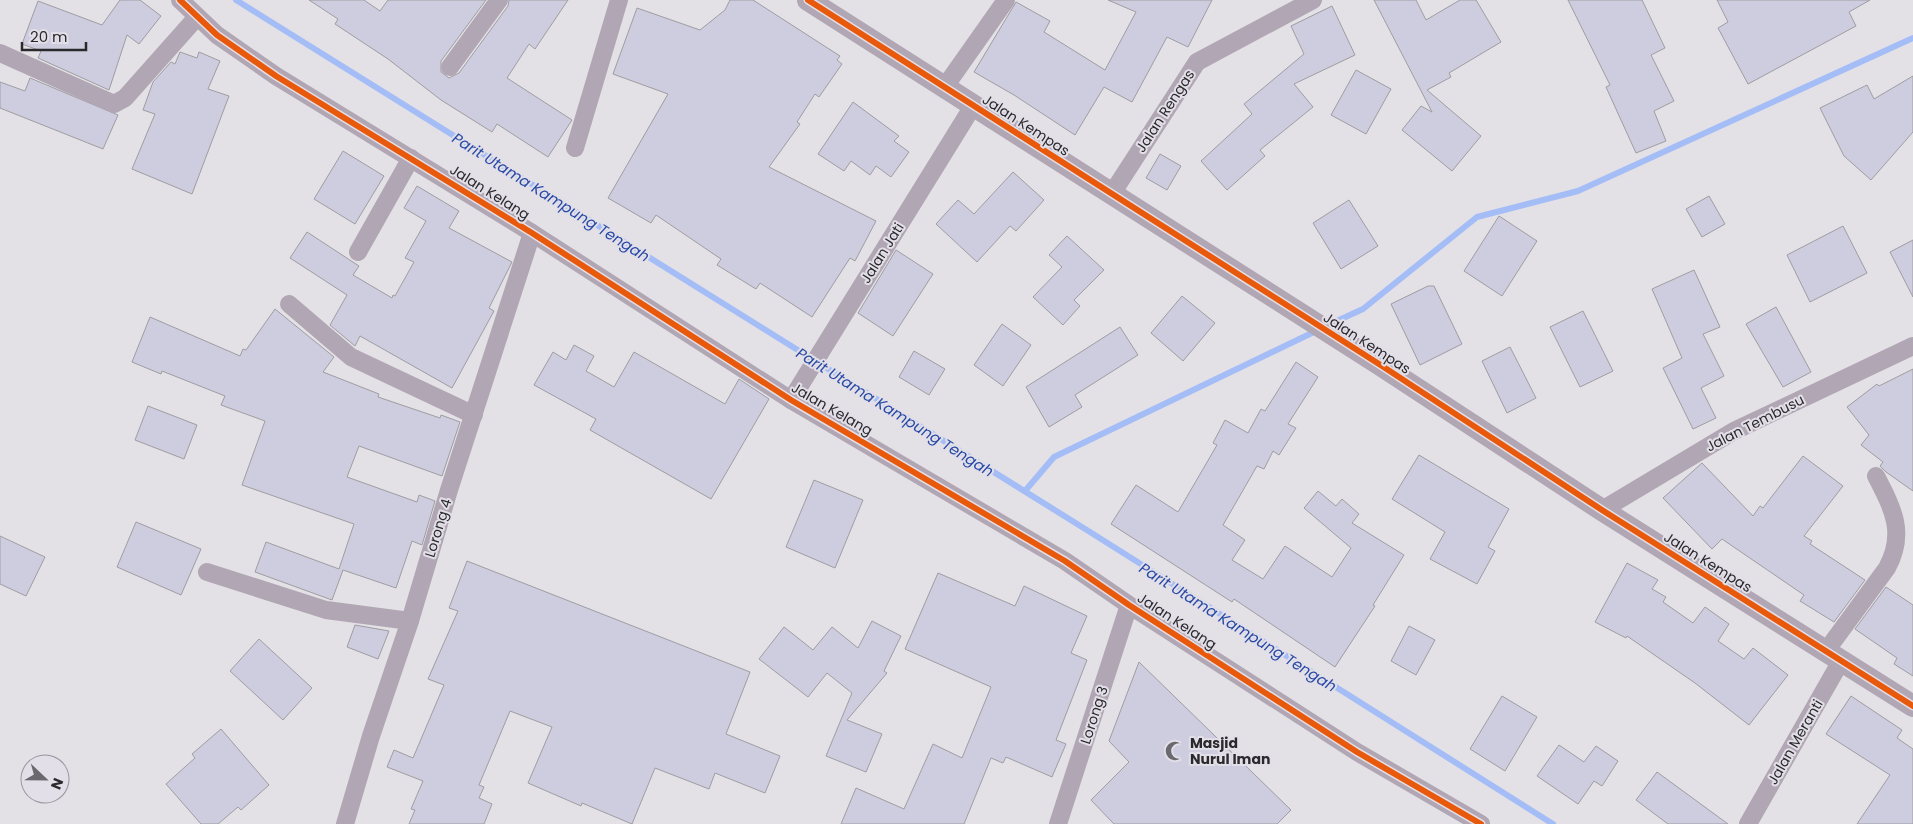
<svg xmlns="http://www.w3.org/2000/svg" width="1913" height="824" font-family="Poppins,sans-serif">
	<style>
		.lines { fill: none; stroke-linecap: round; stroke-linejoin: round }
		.stream { stroke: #a4bdf6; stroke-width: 6 }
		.building { fill: #ceccdf; stroke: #9e9da1 }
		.minor { stroke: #b1a6b3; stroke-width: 18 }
		.tertiary { stroke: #b1a6b3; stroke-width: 22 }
		.cycleway-casing { stroke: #e3dfe8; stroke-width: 9 }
		.cycleway { stroke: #e8590c; stroke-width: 6 }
		.labels { text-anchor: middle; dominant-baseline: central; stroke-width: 4; stroke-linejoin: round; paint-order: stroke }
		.street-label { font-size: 14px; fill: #2a292c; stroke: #e3dfe8 }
		.poi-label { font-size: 14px; font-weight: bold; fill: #2a292c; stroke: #e3dfe8; text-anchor: start }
		.water-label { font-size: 15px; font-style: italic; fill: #274aa5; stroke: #e3dfe8 }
	</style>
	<rect width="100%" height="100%" fill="#e3e1e6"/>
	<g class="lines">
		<g class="stream">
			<polyline points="236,0 1090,532 1553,824"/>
			<polyline points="1328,325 1363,309 1477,217 1578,191 1913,38"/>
			<polyline points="1025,491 1054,457 1316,331"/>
		</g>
	</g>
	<g class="building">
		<polygon points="120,0 140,0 161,16 139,44 127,35 109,90 38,58 41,51 22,44 38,1 102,25"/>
		<polygon points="309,0 364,0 380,11 388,0 486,0 441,61 441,72 449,78 459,73 508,6 509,0 568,0 535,49 529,44 507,78 572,120 548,157 497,124 492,132 441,100 388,59 335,24 338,19"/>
		<polygon points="730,0 753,0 840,56 837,60 842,64 819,97 815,94 797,122 800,124 769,167 876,221 855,261 850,258 812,317 760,283 756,289 717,265 721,259 656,215 651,223 608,198 668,94 613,74 637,8 700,30 725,10"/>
		<polygon points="1108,0 1212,0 1188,47 1167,37 1132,102 1104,87 1075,135 1014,95 974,72 1016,2 1050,21 1044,32 1105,70 1136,12"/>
		<polygon points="1374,0 1416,0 1426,20 1460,0 1476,0 1501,42 1449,73 1451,77 1427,90 1481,136 1452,171 1402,130 1421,106 1432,112"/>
		<polygon points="1568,0 1642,0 1665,48 1651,55 1674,101 1654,111 1666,141 1636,153 1606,87 1610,85"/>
		<polygon points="1717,0 1870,0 1849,12 1856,26 1748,84 1718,28 1728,22"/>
		<polygon points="1332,6 1355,55 1294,84 1313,107 1260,150 1265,156 1227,190 1201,161 1252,114 1244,104 1304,54 1291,26"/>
		<polygon points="180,52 197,58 199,52 220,61 208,89 229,96 192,194 132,169 155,114 143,110 153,82 171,62 175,64"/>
		<polygon points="1356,70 1391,89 1366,134 1331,115"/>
		<polygon points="1913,76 1913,132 1871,180 1844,156 1820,108 1867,85 1874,99"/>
		<polygon points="30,78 118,115 103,149 0,108 0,82 25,91"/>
		<polygon points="853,102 899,136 894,141 909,152 891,177 876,166 870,175 851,161 844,171 818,154"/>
		<polygon points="343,151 384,176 355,224 314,199"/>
		<polygon points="1160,154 1181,166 1167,190 1146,178"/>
		<polygon points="1013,172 1044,200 1016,231 1010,226 977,262 936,224 958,200 974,214"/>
		<polygon points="417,186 459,211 449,228 512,262 489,308 494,311 452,388 360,336 355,346 330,325 347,295 290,258 307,232 359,266 353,275 392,298 393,295 395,296 414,262 405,258 426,221 404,208"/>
		<polygon points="1709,196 1725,224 1702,237 1686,209"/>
		<polygon points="1349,200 1378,246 1341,269 1313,223"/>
		<polygon points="1499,216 1537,241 1502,296 1464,271"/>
		<polygon points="1843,226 1867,273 1810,302 1787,255"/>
		<polygon points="1067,236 1104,270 1074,300 1080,306 1063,325 1033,297 1062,267 1049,255"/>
		<polygon points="1913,240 1913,297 1890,252"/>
		<polygon points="896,250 933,274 893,336 858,313"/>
		<polygon points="1694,270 1720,327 1703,334 1724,376 1701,388 1716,418 1693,429 1663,368 1682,358 1652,289"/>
		<polygon points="1428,286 1434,286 1462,344 1420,365 1391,304"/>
		<polygon points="1182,296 1215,323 1183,361 1151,333"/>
		<polygon points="1776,307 1811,372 1783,387 1746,324"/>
		<polygon points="275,309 334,357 323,372 379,394 378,397 440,418 441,415 460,422 442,476 359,446 347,477 417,502 419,495 435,501 422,545 412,541 396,588 343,570 332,600 255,572 266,542 339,569 354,524 242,485 265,421 221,405 225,396 162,371 161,374 132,362 150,317 240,356 243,349 246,350"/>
		<polygon points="1583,311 1613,371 1580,387 1550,327"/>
		<polygon points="1002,324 1031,345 1003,386 974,365"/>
		<polygon points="1120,327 1138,355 1075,395 1082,407 1049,427 1026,387"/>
		<polygon points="574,345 594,356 586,371 614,387 634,352 725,404 739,379 769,399 711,499 590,430 596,419 534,385 553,352 566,360"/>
		<polygon points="1510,347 1536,398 1507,413 1482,361"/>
		<polygon points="914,351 945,369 929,395 899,377"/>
		<polygon points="1296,362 1318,377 1288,424 1296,428 1279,455 1273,451 1264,469 1257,466 1223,525 1245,540 1232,560 1263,579 1285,546 1332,577 1351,548 1304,508 1318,491 1336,506 1342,499 1359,514 1352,523 1404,555 1373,605 1375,606 1335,667 1234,599 1232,602 1111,524 1136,485 1178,512 1217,445 1213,443 1225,420 1248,433 1261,409 1265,411"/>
		<polygon points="1913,369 1913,491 1886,472 1880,466 1883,462 1861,445 1869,435 1847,407 1877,384 1879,386"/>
		<polygon points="148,406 197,425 184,459 135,440"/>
		<polygon points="1419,455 1509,509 1488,547 1495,551 1477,584 1430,559 1445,532 1392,499"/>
		<polygon points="1803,456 1843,486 1804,536 1812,541 1810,544 1865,580 1834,622 1800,601 1804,595 1722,539 1712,549 1663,498 1702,463 1753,516 1760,506 1763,508"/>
		<polygon points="814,480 863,500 835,568 786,547"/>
		<polygon points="136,522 201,549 181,595 117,567"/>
		<polygon points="0,536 45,557 26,596 0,584"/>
		<polygon points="467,561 750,672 726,734 780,756 765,793 715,773 709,789 655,768 632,824 582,803 581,806 528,783 552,727 510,711 479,785 484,787 479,798 492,804 484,824 409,824 415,810 411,809 423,781 387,767 394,750 413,758 444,685 428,679 458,611 449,608"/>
		<polygon points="1627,563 1658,580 1652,589 1666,597 1663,602 1693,623 1705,607 1729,624 1718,641 1744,659 1753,648 1788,675 1749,725 1695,683 1627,636 1626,638 1595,622"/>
		<polygon points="938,573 1015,606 1024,586 1087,616 1071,653 1087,660 1056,740 1066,744 1052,777 1006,757 1003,763 991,758 964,824 841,824 856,788 904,809 933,744 962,758 991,687 905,649"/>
		<polygon points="1886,587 1913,605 1913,676 1894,664 1897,658 1855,629"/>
		<polygon points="872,621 901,636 884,671 887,673 847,720 882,734 866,772 826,756 852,693 827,673 808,697 759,659 784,627 813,650 832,627 858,648"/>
		<polygon points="355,625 389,631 378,659 347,647"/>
		<polygon points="1409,626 1435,640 1416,675 1391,661"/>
		<polygon points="259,639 312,688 283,720 230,671"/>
		<polygon points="1139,662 1291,810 1277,824 1114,824 1091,800 1129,762 1109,741"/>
		<polygon points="1502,696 1537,717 1505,771 1470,749"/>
		<polygon points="1851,696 1902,730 1897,738 1913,749 1913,824 1857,824 1890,775 1826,734"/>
		<polygon points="221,729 269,785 241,810 238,807 218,824 201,824 166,784 195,758 192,754"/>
		<polygon points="1559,745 1584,762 1596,746 1618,761 1602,786 1594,781 1578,804 1537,776"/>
		<polygon points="1657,772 1728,824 1668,824 1636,800"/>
	</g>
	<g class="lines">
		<g class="minor">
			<polyline points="180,0 217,35 276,76 532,233 791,400 1065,561 1129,605 1357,752 1481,824"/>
			<polyline points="0,53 114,104 125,98 197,17"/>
			<polyline points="450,67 499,0"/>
			<polyline points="944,88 1006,0"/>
			<polyline points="575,148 619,0"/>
			<polyline points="1111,195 1197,62 1313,0"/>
			<polyline points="358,252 411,158"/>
			<polyline points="289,304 351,357 474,415"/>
			<polyline points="791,400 973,106"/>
			<polyline points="1602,510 1734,431 1913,346"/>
			<polyline points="207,572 326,610 410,621"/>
			<path d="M1826 651 1887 568C1906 533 1893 509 1876 476"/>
			<polyline points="345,824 371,736 410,621 449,490 532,233"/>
			<polyline points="1058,824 1129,605"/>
			<polyline points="1748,824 1841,661"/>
		</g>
		<polyline class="tertiary" points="808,0 1379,364 1602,510 1913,706"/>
		<defs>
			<g id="cycleway">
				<polyline points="180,0 217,35 276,76 532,233 791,400 1065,561 1129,605 1357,752 1481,824"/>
				<polyline points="808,0 1379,364 1602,510 1913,706"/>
			</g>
		</defs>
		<use href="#cycleway" class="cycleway-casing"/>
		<use href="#cycleway" class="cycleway"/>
	</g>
	<defs>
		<symbol id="mosque-bare" viewBox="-9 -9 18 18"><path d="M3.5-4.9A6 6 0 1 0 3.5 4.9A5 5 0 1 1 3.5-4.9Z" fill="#6b696d" stroke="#e3dfe8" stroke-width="2.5" paint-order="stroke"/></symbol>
	</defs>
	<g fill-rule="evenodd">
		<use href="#mosque-bare" x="1161" y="737" width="28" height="28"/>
	</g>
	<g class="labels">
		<g class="street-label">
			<text transform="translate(1165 111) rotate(-57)">Jalan Rengas</text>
			<text transform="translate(1026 125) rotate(33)">Jalan Kempas</text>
			<text transform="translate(490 192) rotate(32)">Jalan Kelang</text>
			<text transform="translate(882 253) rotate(-58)">Jalan Jati</text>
			<text transform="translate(1367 343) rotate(33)">Jalan Kempas</text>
			<text transform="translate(832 409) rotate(30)">Jalan Kelang</text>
			<text transform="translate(1755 423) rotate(-27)">Jalan Tembusu</text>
			<text transform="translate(438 528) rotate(-73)">Lorong 4</text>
			<text transform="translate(1708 562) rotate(32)">Jalan Kempas</text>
			<text transform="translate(1177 621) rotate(33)">Jalan Kelang</text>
			<text transform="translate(1094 715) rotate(-72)">Lorong 3</text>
			<text transform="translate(1795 742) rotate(-60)">Jalan Meranti</text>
		</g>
		<g class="poi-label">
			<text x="1190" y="743">Masjid<tspan x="1190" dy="16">Nurul Iman</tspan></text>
		</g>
		<g class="water-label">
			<text transform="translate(551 197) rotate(32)">Parit Utama Kampung Tengah</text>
			<text transform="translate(895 412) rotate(32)">Parit Utama Kampung Tengah</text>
			<text transform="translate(1238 627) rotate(32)">Parit Utama Kampung Tengah</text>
		</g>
	</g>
	<g transform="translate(45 779) rotate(112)"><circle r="24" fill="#e3dfe8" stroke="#99969d"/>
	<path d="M0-4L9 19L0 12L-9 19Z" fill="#6b696d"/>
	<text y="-8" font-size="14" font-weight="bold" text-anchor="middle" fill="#2a292c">N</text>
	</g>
	<path d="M22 42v8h64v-8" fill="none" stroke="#2a292c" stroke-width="2.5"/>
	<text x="30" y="42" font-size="15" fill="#2a292c" stroke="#e3dfe8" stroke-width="4" paint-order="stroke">20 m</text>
</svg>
